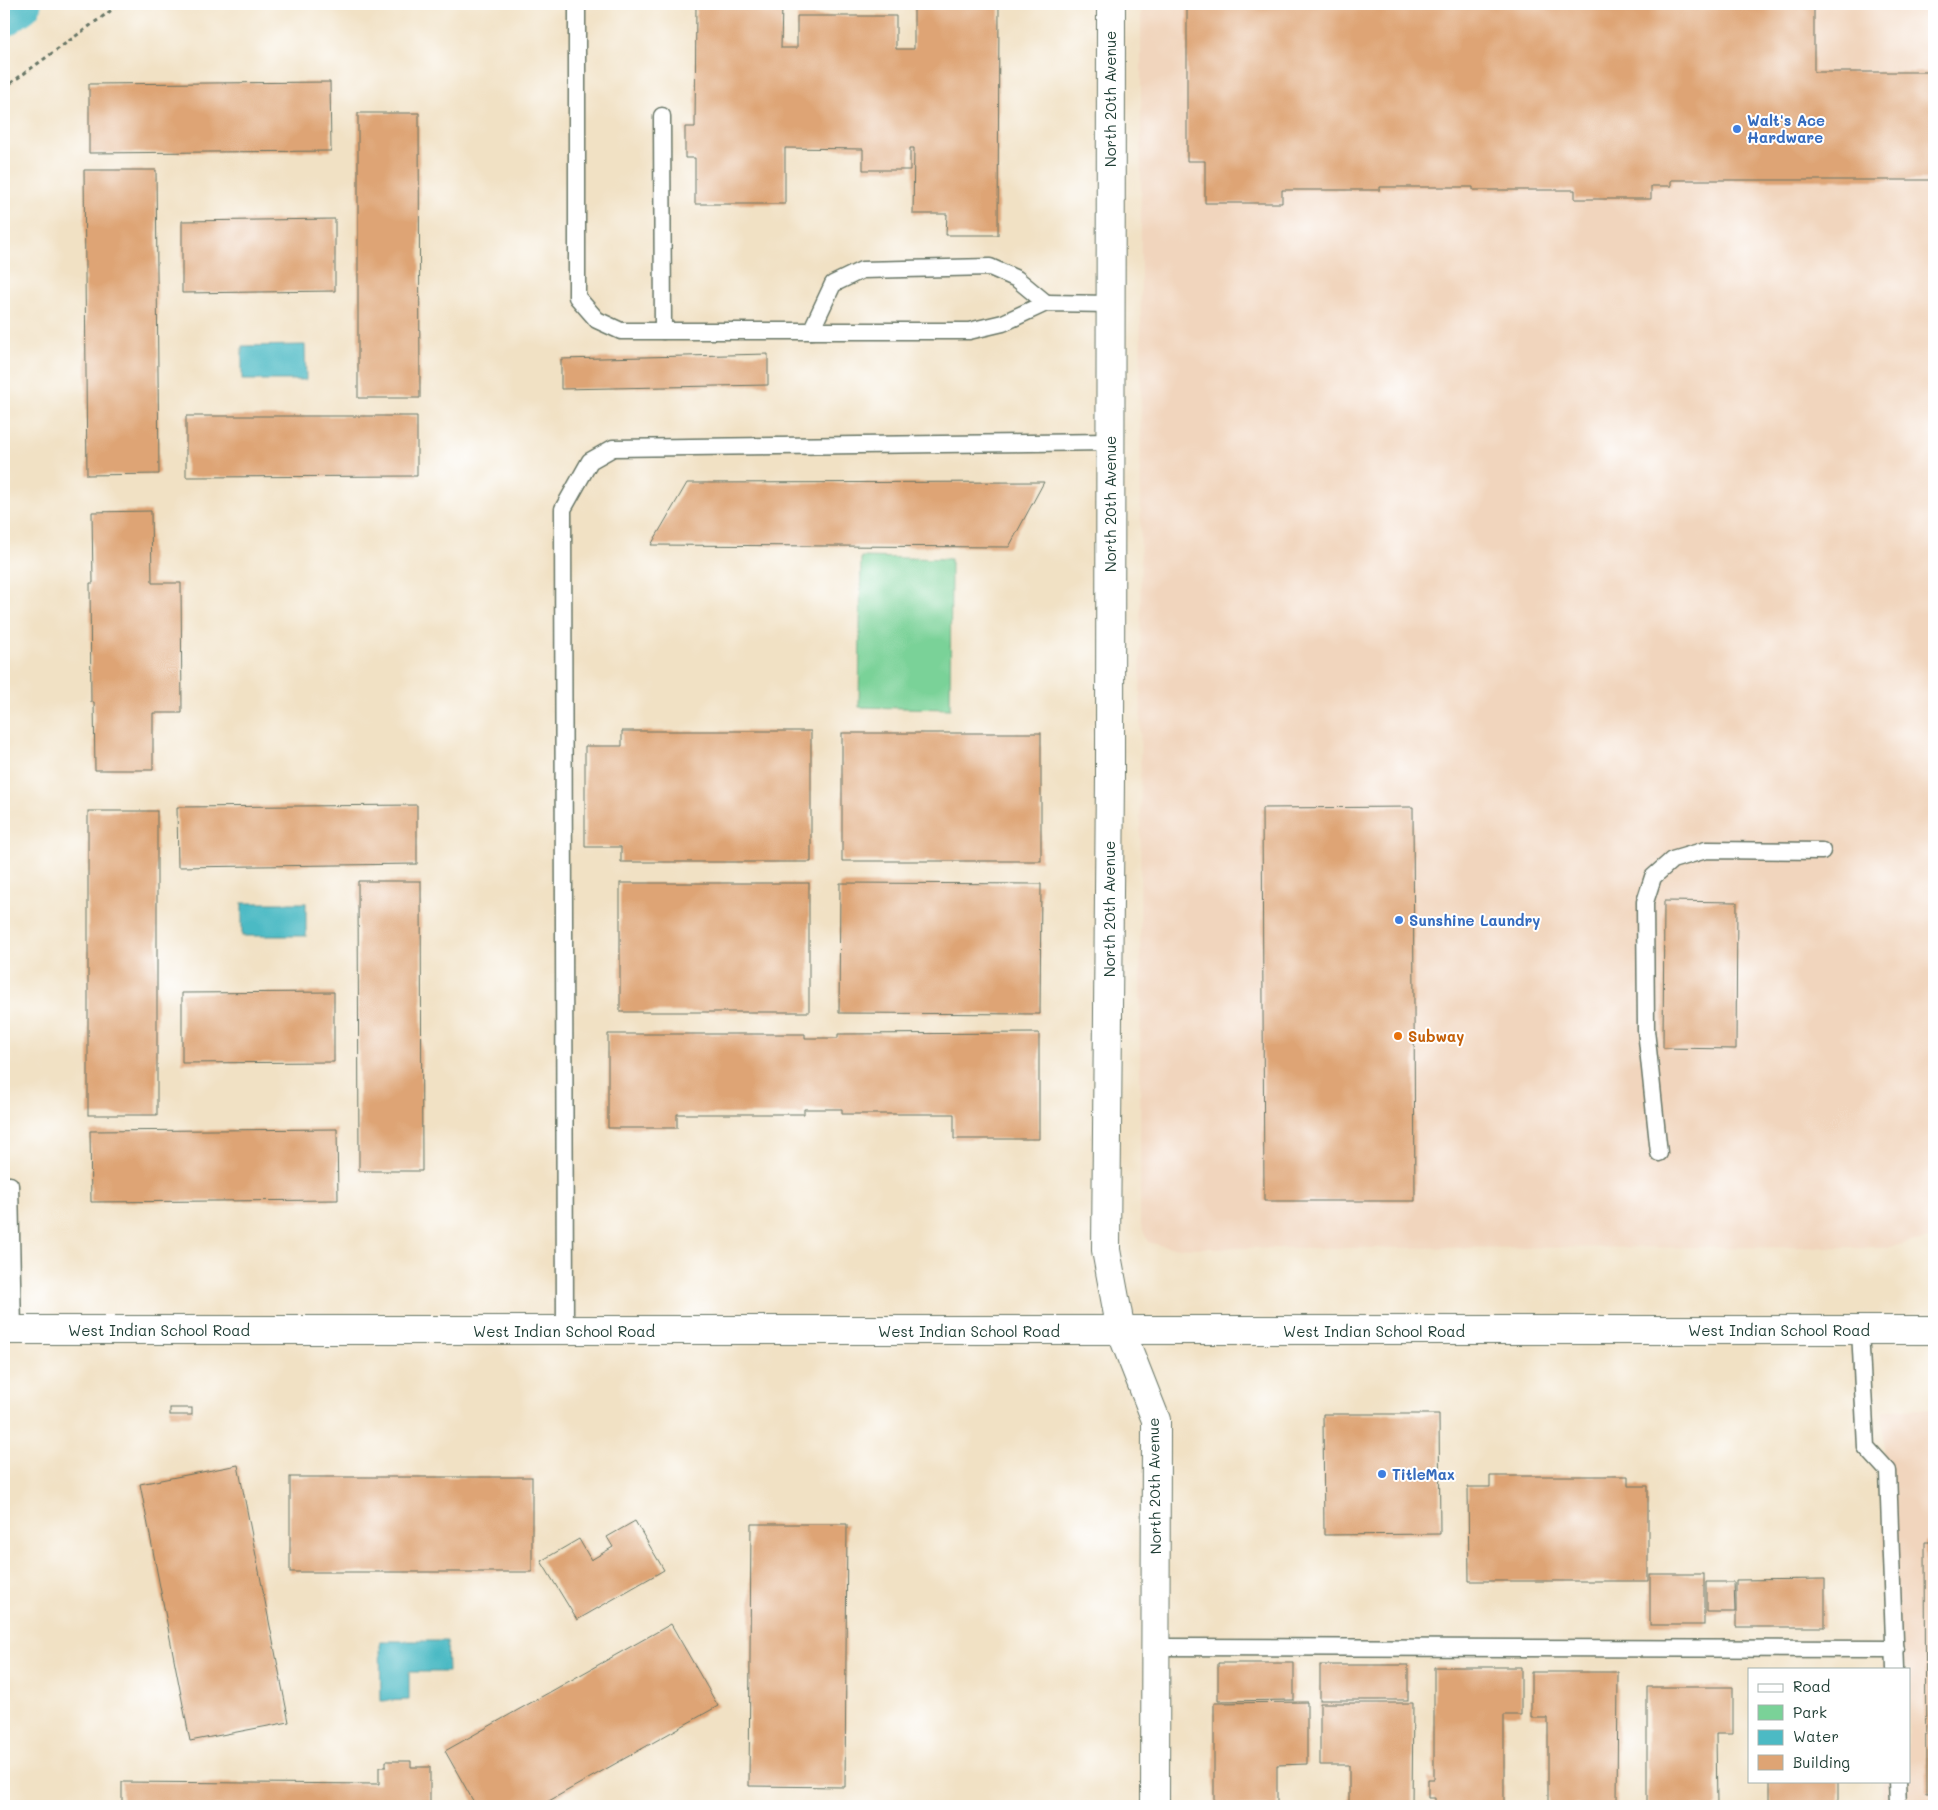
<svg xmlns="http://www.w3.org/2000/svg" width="1938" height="1810" font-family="Mali,sans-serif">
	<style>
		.built { fill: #f1d5bd }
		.green { fill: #7ad298; stroke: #4c8866 }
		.water { fill: #4cbac4; stroke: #367c7c }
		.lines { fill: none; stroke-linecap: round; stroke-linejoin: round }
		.canal { stroke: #4cbac4; stroke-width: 41 }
		.building { fill: #dea474 }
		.service-casing { stroke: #687666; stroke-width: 19 }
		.minor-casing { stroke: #687666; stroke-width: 30 }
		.secondary-casing { stroke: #687666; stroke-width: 30 }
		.path { stroke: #687666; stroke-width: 3; stroke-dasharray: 4 4; stroke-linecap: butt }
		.service { stroke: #fff; stroke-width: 16 }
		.minor { stroke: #fff; stroke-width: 28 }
		.secondary { stroke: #fff; stroke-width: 28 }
		.shop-dot { fill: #3f7fe0; stroke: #fff; stroke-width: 2 }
		.food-dot { fill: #e8710a; stroke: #fff; stroke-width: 2 }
		.labels { text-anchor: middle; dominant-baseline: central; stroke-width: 4; stroke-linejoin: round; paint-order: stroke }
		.street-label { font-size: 15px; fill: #1f3d34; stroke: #fff }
		.shop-label { font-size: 15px; font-weight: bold; fill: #366cbe; stroke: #fff; text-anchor: start }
		.food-label { font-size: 15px; font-weight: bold; fill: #c56008; stroke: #fff; text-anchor: start }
	</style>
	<rect width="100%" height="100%" fill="#fff"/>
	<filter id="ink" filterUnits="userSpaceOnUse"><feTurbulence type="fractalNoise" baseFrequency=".02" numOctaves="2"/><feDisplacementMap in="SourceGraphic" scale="10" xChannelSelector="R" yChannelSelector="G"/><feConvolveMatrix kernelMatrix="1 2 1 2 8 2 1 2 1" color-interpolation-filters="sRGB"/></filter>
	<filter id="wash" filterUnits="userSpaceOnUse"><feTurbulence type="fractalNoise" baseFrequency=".0096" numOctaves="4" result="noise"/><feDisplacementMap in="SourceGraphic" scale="20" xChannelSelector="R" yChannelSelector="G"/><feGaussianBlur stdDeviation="1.12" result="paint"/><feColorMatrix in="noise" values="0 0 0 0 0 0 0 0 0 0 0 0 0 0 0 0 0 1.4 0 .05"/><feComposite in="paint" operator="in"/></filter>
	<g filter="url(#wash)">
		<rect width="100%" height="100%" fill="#f1e1c4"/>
		<g class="built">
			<polygon points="1141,4 1934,4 1934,1237 1890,1247 1197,1248 1167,1247 1148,1242 1140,1223"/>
			<polygon points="1934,1409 1934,1806 1883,1806 1883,1781 1909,1781 1909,1669 1883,1669 1883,1410"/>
		</g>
		<polygon class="green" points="861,557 951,559 950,709 859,707"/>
		<g class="water">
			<polygon points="305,345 306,380 242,380 242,346"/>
			<rect x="242" y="903" width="64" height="33"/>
			<polygon points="380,1641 447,1641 448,1672 409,1672 409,1700 381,1701"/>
		</g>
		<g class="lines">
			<polyline class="canal" points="4,16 21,4"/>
		</g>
		<g id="blocks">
			<g class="building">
				<polygon points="696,4 782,4 781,48 797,48 797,16 896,16 896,49 914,49 914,4 999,4 998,235 946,235 947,214 913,214 914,148 910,148 910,170 863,170 863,149 785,148 785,204 695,204 695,158 685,158 685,127 695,127"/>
				<polygon points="1187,4 1814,4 1814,72 1934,72 1934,180 1671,180 1671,186 1651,186 1651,199 1575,199 1575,190 1473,190 1473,187 1380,187 1380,190 1282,190 1282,203 1205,203 1205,161 1187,161"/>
				<polygon points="330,82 331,151 89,153 89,84"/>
				<polygon points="358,113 419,113 420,398 358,398"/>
				<polygon points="84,170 156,170 159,474 87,475"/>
				<polygon points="335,219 335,291 182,293 182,221"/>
				<polygon points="768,354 768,385 561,389 561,359"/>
				<polygon points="186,416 417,416 417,476 186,477"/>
				<polygon points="1044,482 1009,547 651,545 687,483"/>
				<polygon points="151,511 152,583 181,583 182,713 153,713 153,770 95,770 94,702 91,702 90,583 93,583 92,512"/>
				<polygon points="622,731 811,731 811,862 621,862 621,847 585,847 585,746 622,746"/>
				<rect x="842" y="733" width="199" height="128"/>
				<polygon points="417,805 417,864 178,867 177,807"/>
				<polygon points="1413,807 1415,1201 1264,1201 1262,808"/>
				<rect x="88" y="811" width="69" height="304"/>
				<polygon points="358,881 421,881 422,1171 359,1171"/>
				<rect x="620" y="883" width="189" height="129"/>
				<polygon points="840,883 1041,884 1040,1014 839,1013"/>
				<polygon points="1664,901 1737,902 1736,1049 1663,1048"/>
				<polygon points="334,992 334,1062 182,1063 182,993"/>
				<polygon points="1039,1033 1039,1139 954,1139 954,1114 842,1114 842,1109 804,1109 804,1114 677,1114 677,1128 608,1128 608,1034 805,1034 805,1038 838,1038 838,1034"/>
				<polygon points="337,1129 338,1200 91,1202 90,1131"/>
				<rect x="170" y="1408" width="22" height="7"/>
				<polygon points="1323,1414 1439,1414 1440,1534 1324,1535"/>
				<polygon points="238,1465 289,1722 190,1741 140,1484"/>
				<polygon points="1490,1476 1628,1476 1628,1486 1648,1486 1648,1581 1469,1581 1468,1487 1490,1487"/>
				<rect x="290" y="1477" width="242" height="95"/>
				<polygon points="635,1521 664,1570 577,1620 541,1561 579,1539 591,1560 613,1547 607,1537"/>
				<polygon points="751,1524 847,1524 845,1787 749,1786"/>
				<polygon points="1925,1542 1934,1542 1934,1792 1926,1792"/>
				<rect x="1650" y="1574" width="54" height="51"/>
				<polygon points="1825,1579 1825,1627 1736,1627 1736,1580"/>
				<polygon points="1706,1582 1734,1582 1735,1612 1706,1612"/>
				<polygon points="671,1624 718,1706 540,1806 476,1806 445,1751"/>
				<polygon points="1218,1663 1294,1663 1294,1700 1218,1701"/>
				<rect x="1320" y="1665" width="88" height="35"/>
				<polygon points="1434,1667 1521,1667 1521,1715 1504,1715 1504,1806 1435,1806 1435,1798 1428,1798 1428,1779 1434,1779"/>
				<polygon points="1531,1672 1618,1672 1617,1806 1548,1806 1548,1718 1531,1718"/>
				<polygon points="1647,1687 1733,1687 1733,1734 1716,1734 1717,1806 1647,1806"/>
				<polygon points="1307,1702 1307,1764 1277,1765 1277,1806 1214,1806 1214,1703"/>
				<polygon points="1320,1703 1413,1703 1412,1806 1349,1806 1349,1765 1320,1765"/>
				<polygon points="386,1761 411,1761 411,1767 430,1767 430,1806 122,1806 122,1782 379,1784 379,1767 386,1767"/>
				<rect x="1770" y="1781" width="68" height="25"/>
			</g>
		</g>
	</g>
	<g filter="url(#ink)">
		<use href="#blocks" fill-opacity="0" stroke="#687666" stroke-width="1"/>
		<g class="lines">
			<defs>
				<g id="service">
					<polyline points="577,4 577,297 597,320 621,331 969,331 1003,323 1046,303 1110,304"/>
					<polyline points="662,116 663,331"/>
					<polyline points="811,331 833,284 862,270 990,267 1017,279 1046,303"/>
					<polyline points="1659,1153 1646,1030 1645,902 1653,877 1672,860 1706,850 1822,851"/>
					<polyline points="4,1185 10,1185 13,1330"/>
					<polyline points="1860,1330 1866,1447 1888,1471 1895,1669"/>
					<polyline points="565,1331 563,509 590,461 613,448 1110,442"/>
					<polyline points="1156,1647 1895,1649"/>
					<polyline points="1897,1781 1898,1806"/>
				</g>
				<polyline id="minor" points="1111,4 1110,775 1106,1250 1121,1331 1156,1420 1155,1806"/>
				<polyline id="secondary" points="4,1330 1934,1330"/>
			</defs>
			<use href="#service" class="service-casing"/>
			<use href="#minor" class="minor-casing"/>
			<use href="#secondary" class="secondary-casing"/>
			<polyline class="path" points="4,88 120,4"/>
			<use href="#service" class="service"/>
			<use href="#minor" class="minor"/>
			<use href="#secondary" class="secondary"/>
		</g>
	</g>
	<g class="shop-dot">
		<circle cx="1737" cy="129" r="5"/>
		<circle cx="1399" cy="920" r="5"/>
		<circle cx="1382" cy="1474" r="5"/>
	</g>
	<circle class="food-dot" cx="1398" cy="1036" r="5"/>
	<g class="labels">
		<g class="street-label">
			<text transform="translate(1110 99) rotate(-90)">North 20th Avenue</text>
			<text transform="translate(1110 504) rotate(-90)">North 20th Avenue</text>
			<text transform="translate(1109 909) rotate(-90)">North 20th Avenue</text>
			<text x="159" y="1330">West Indian School Road</text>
			<text x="1779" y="1330">West Indian School Road</text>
			<text x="564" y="1331">West Indian School Road</text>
			<text x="969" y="1331">West Indian School Road</text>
			<text x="1374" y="1331">West Indian School Road</text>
			<text transform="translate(1154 1486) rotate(-91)">North 20th Avenue</text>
		</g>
		<g class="shop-label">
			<text x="1747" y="120">Walt's Ace<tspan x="1747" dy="17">Hardware</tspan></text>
			<text x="1409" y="920">Sunshine Laundry</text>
			<text x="1392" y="1474">TitleMax</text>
		</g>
		<g class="food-label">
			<text x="1408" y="1036">Subway</text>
		</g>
	</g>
	<rect width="1938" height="1810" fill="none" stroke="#fff" stroke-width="20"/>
	<rect x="1748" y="1668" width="162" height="115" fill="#ffffff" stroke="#a5b1ae"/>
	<rect x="1758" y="1684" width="25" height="8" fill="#ffffff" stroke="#a5b1ae"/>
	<text x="1793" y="1692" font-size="15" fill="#1f3d34">Road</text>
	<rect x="1758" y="1705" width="25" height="15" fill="#7ad298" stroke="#a5b1ae"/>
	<text x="1793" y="1718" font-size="15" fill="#1f3d34">Park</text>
	<rect x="1758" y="1730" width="25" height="15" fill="#4cbac4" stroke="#a5b1ae"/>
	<text x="1793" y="1742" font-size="15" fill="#1f3d34">Water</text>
	<rect x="1758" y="1755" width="25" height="15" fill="#dea474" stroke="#a5b1ae"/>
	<text x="1793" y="1768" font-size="15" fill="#1f3d34">Building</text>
</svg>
